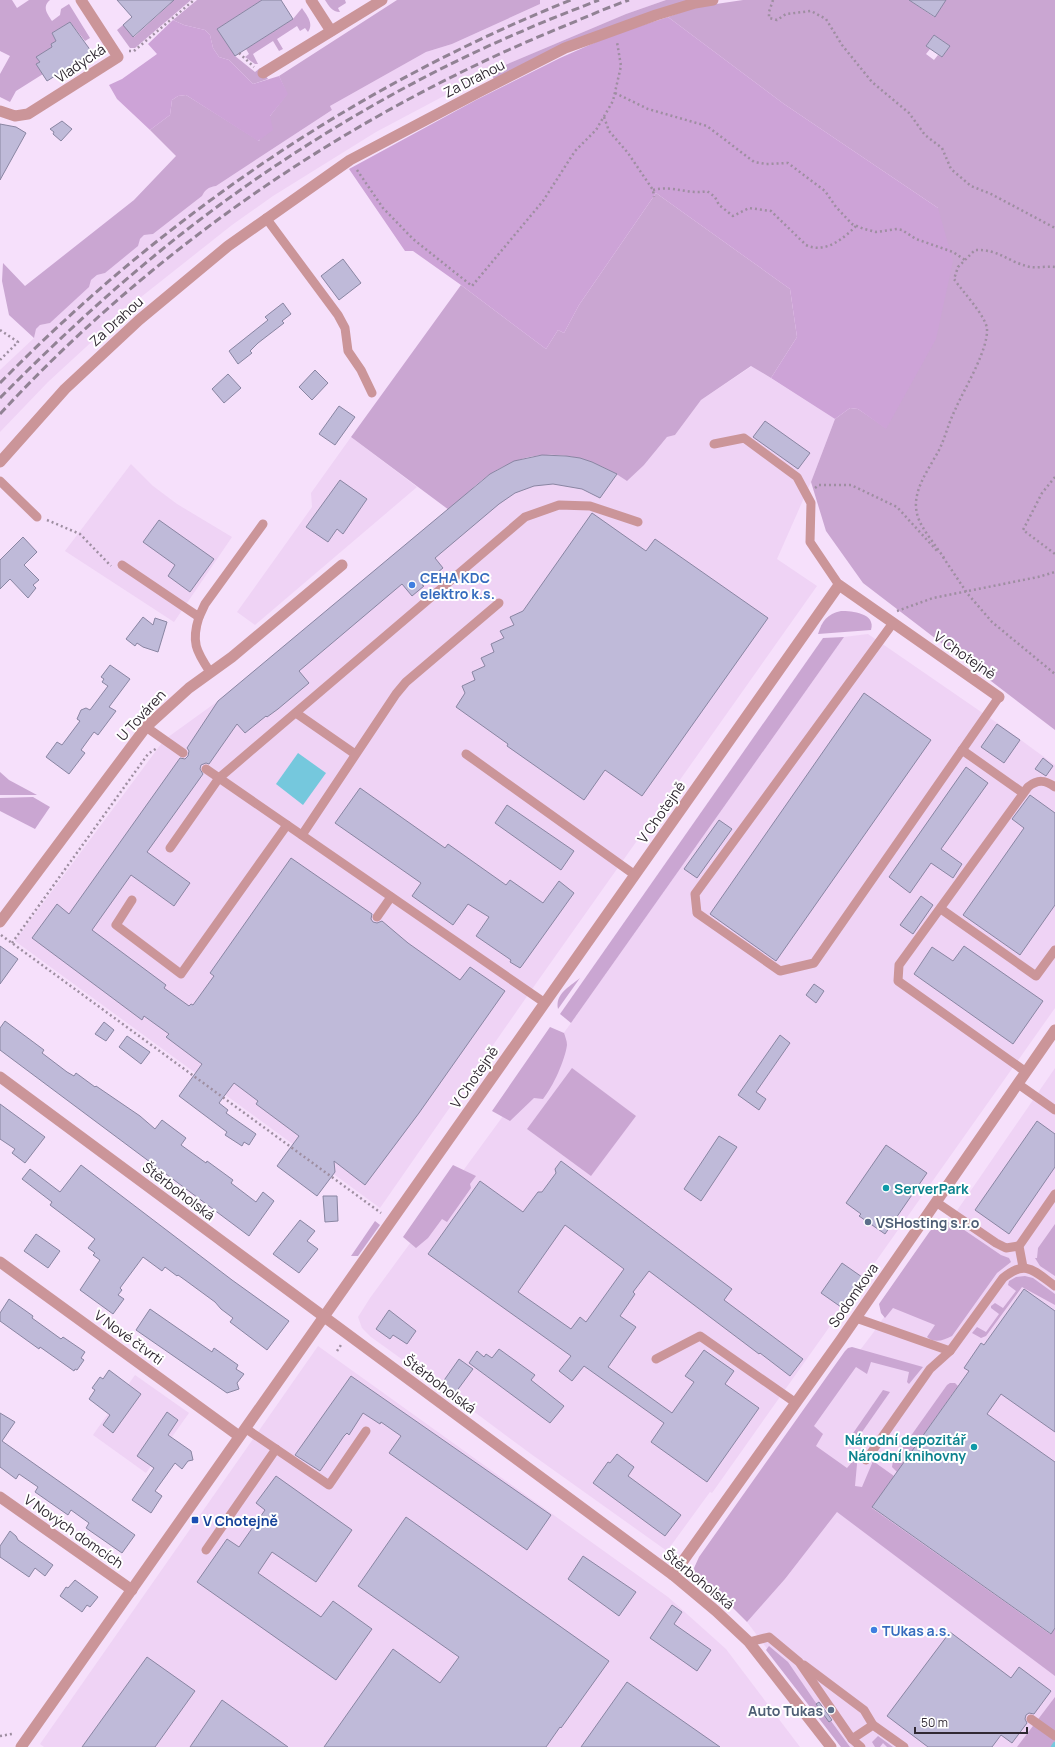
<svg xmlns="http://www.w3.org/2000/svg" width="1055" height="1747" font-family="Manrope,sans-serif">
	<style>
		.built { fill: #efd3f5 }
		.green { fill: #caa6d2; fill-rule: evenodd }
		.forest { fill: #cda3d7 }
		.water { fill: #75c8dd }
		.lines { fill: none; stroke-linecap: round; stroke-linejoin: round }
		.stream { stroke: #75c8dd; stroke-width: 4.5 }
		.building { fill: #bfbad9; stroke: #8985a2; fill-rule: evenodd }
		.path { stroke: #9e8ea1; stroke-width: 2.5; stroke-dasharray: 2 3; stroke-linecap: butt }
		.service { stroke: #cb9599; stroke-width: 9 }
		.minor { stroke: #cb9599; stroke-width: 11 }
		.tertiary { stroke: #cb9599; stroke-width: 11 }
		.rail { stroke: #918294; stroke-width: 3; stroke-dasharray: 8 4; stroke-linecap: butt }
		.shop-dot { fill: #3f7fe0; stroke: #fff; stroke-width: 1.5 }
		.culture-dot { fill: #0f9aa8; stroke: #fff; stroke-width: 1.5 }
		.service-dot { fill: #5c6f8a; stroke: #fff; stroke-width: 1.5 }
		.transit-dot { fill: #1a4fb4; stroke: #fff; stroke-width: 1.5 }
		.labels { text-anchor: middle; dominant-baseline: central; stroke-width: 4; stroke-linejoin: round; paint-order: stroke }
		.street-label { font-size: 14px; fill: #302832; stroke: #fff }
		.shop-label { font-size: 14px; font-weight: bold; fill: #366cbe; stroke: #fff; text-anchor: start }
		.culture-label { font-size: 14px; font-weight: bold; fill: #0d838f; stroke: #fff; text-anchor: start }
		.service-label { font-size: 14px; font-weight: bold; fill: #4e5e75; stroke: #fff; text-anchor: start }
		.transit-label { font-size: 14px; font-weight: bold; fill: #164399; stroke: #fff; text-anchor: start }
	</style>
	<rect width="100%" height="100%" fill="#f6e0fb"/>
	<g class="built">
		<polygon points="539,0 666,0 626,14 491,71 376,132 273,196 232,225 136,301 48,382 0,432 0,370 34,338 36,329 40,325 50,323 88,287 91,280 97,275 105,273 140,239 144,235 153,234 202,196 205,190 210,187 216,186 332,110 330,106 426,52 452,44 540,4"/>
		<polygon points="752,366 835,419 811,482 777,559 817,586 530,992 380,1208 15,941 164,740 218,701 490,474 514,461 542,455 566,456 580,458 592,462 617,474 644,465 667,437 675,435 701,400"/>
		<polygon points="351,437 417,487 255,625 237,612 312,507 311,493"/>
		<polygon points="131,464 153,486 177,504 232,537 174,622 65,551"/>
		<polygon points="868,634 1003,727 1055,765 1055,1008 712,1493 710,1492 667,1551 531,1454 453,1396 371,1337 362,1328 358,1317 370,1298 571,1023 844,637"/>
		<polygon points="1055,1068 1055,1747 841,1747 747,1622 785,1579 837,1512 776,1461 873,1333"/>
		<polygon points="318,1346 668,1597 726,1649 800,1747 44,1747 40,1744"/>
		<polygon points="135,1375 189,1413 146,1473 93,1435"/>
	</g>
	<g class="green">
		<path d="M0 0H12L17 8 29 0H50C42 7 47 13 52 21L60 15 61 9 69 4 90 38 85 41 70 22 52 33 56 41 51 44 52 47 37 57 40 62 36 64 43 74 16 91 10 102 0 97V74L10 56 0 51Z"/>
		<polygon points="167,0 191,0 135,48 130,48 117,30 123,25 134,37 170,4"/>
		<polygon points="197,0 262,0 217,29 235,56 255,72 260,68 268,79 253,84 229,60 219,57 213,48 210,35 205,30 184,25 173,20"/>
		<path d="M325 0H345L346 3 338 8 340 12C332 12 329 6 325 0Z"/>
		<path d="M397 0H540V4L452 44 426 52 330 106 332 110 216 186C208 187 205 190 202 196L153 234 144 235 140 239 138 246 105 273 97 275 91 280 89 287 50 323 40 325 36 329 34 338 9 315 2 281 3 263 25 286 134 200 176 156 150 130 170 115 172 100 178 96 186 95 259 141 270 116 287 94 279 76Z"/>
		<polygon points="666,0 690,0 494,80 491,71 626,14"/>
		<path d="M743 0H909L934 17 946 0H1055V730L863 583 826 531 811 482 835 419 850 408 858 409 886 428 938 208 784 104 668 17 696 7ZM934 35 950 46 942 57 938 55 934 60 926 54 930 49 926 46Z"/>
		<path d="M302 8C307 16 314 23 308 32L305 28 300 31 297 26 277 39 283 49 279 51 273 41 253 54 258 64H255L245 57 249 54 246 49 293 19Z"/>
		<path d="M656 193 790 289 797 337 771 378 751 366 701 400 675 435 667 437 644 465 627 481C585 452 537 444 492 473 477 482 463 498 449 510L351 437 461 285 546 349 558 330 564 333 579 305Z"/>
		<path d="M841 611C852 611 876 613 871 630L818 634C822 621 827 614 841 611Z"/>
		<polygon points="844,637 571,1023 560,1014 823,638"/>
		<polygon points="0,772 9,780 37,795 0,795"/>
		<polygon points="33,797 50,807 35,829 0,811 0,798"/>
		<path d="M580 978 558 1009C555 994 569 987 580 978Z"/>
		<path d="M550 1027 564 1033C565 1036 567 1041 567 1045 565 1060 553 1087 543 1099L534 1098 510 1121 492 1111Z"/>
		<polygon points="572,1068 636,1116 591,1176 527,1129"/>
		<polygon points="453,1165 476,1176 470,1184 471,1188 447,1222 442,1219 428,1238 416,1248 403,1237"/>
		<polygon points="375,1221 380,1225 358,1256 351,1256"/>
		<path d="M951 1221 1001 1255 1009 1258 1011 1262 997 1273 952 1336C944 1340 935 1344 927 1337L935 1325 893 1308 885 1318 881 1313 879 1304 930 1231 936 1226Z"/>
		<polygon points="1055,1224 1055,1276 1040,1266 1035,1258 1037,1258 1038,1248"/>
		<polygon points="1025,1276 1033,1278 1055,1294 1055,1305 1022,1287 986,1336 981,1338 972,1333 977,1327 986,1332 999,1314 991,1308 991,1306 995,1303 1003,1308 1016,1291 1008,1285 1009,1281 1016,1277"/>
		<polygon points="852,1347 923,1367 909,1384 907,1382 909,1372 871,1362 867,1374 856,1367 814,1426 823,1434 816,1446 847,1468 853,1461 856,1462 857,1464 855,1486 862,1487 873,1461 894,1476 872,1508 1050,1634 1055,1628 1055,1676 837,1512 785,1579 747,1622 730,1605 695,1575 694,1568 699,1557 845,1351 848,1348"/>
		<polygon points="950,1383 955,1383 958,1386 897,1472 892,1467 893,1461 947,1385"/>
		<polygon points="883,1390 890,1392 855,1442 849,1439"/>
		<polygon points="769,1646 788,1662 829,1722 831,1721 850,1747 841,1747 766,1650"/>
		<polygon points="1055,1697 1055,1747 1017,1747"/>
		<polygon points="878,1736 893,1747 887,1747 883,1743 880,1747 875,1747 872,1742"/>
	</g>
	<g class="forest">
		<polygon points="668,17 784,104 938,208 953,261 936,339 886,429 858,409 850,408 835,419 771,378 797,337 790,289 656,193 579,305 564,333 558,330 546,349 461,285 413,251 405,251 349,169 476,100 560,58 612,35"/>
		<polygon points="173,20 184,25 205,30 210,35 213,48 219,57 229,60 253,84 279,76 288,94 270,116 273,130 258,141 186,95 178,96 172,100 170,115 150,130 117,99 109,85 122,79 157,54 148,44"/>
	</g>
	<polygon class="water" points="298,753 326,773 303,805 276,784"/>
	<g class="lines">
		<polyline class="stream" points="1053,1747 1055,1744"/>
	</g>
	<g class="building">
		<polygon points="117,0 174,0 133,37 123,25 132,17"/>
		<polygon points="262,0 281,0 293,19 235,56 217,29"/>
		<polygon points="909,0 946,0 935,17"/>
		<polygon points="70,22 91,51 71,67 71,66 47,81 36,64 40,62 36,57 52,47 51,44 56,41 52,33"/>
		<polygon points="934,35 950,46 942,57 926,46"/>
		<polygon points="62,121 72,129 61,141 53,134 54,132 50,129"/>
		<polygon points="0,124 16,127 26,133 0,180"/>
		<polygon points="343,259 361,283 339,300 321,276"/>
		<polygon points="283,303 291,314 282,321 284,323 258,343 250,351 252,353 238,364 229,351 268,320 265,317"/>
		<polygon points="315,370 328,383 312,400 299,387"/>
		<polygon points="228,374 241,388 224,403 212,389"/>
		<polygon points="339,406 355,417 335,445 319,434"/>
		<polygon points="765,421 810,453 798,469 753,437"/>
		<polygon points="542,455 566,456 580,458 592,462 617,474 600,498 582,489 553,484 534,486 515,493 499,504 435,558 443,568 422,585 424,586 412,596 402,584 299,671 309,683 278,709 267,717 266,716 245,733 237,724 209,764 206,763 201,765 200,769 203,774 147,852 190,883 174,906 131,875 92,930 166,985 164,988 189,1006 191,1004 193,1005 214,976 210,973 291,858 372,914 371,919 373,922 377,923 382,921 408,943 460,980 470,967 505,991 419,1113 365,1185 334,1161 335,1172 317,1196 277,1166 299,1136 256,1104 258,1101 234,1083 219,1103 228,1110 226,1113 256,1134 249,1145 244,1142 242,1146 225,1135 227,1132 179,1096 202,1064 166,1037 169,1034 144,1016 142,1020 32,938 57,904 69,914 180,758 185,759 188,756 189,751 187,748 218,701 490,474 514,461"/>
		<polygon points="340,480 367,499 343,534 337,529 328,542 306,527"/>
		<polygon points="592,513 646,551 655,539 768,618 642,796 605,770 584,800 507,746 508,744 456,707 465,693 462,686 475,680 472,672 485,666 481,658 494,652 491,644 504,638 500,631 514,625 510,617 523,611"/>
		<polygon points="159,520 214,559 190,592 168,576 175,565 143,542"/>
		<polygon points="23,537 37,552 24,565 39,580 33,585 36,588 28,598 10,579 0,589 0,560"/>
		<polygon points="143,617 153,625 155,618 167,622 158,652 143,647 137,643 135,646 126,639"/>
		<polygon points="110,665 130,679 109,707 116,711 98,735 94,732 81,750 85,753 69,774 46,757 57,742 62,745 80,721 77,719 81,710 86,708 90,710 108,686 102,682 104,679 101,677"/>
		<polygon points="864,693 931,740 776,961 710,914"/>
		<polygon points="997,724 1020,740 1004,763 981,747"/>
		<polygon points="1043,758 1053,766 1046,776 1035,769"/>
		<polygon points="966,767 988,783 941,849 962,864 953,878 931,863 910,893 889,877"/>
		<polygon points="360,788 445,848 448,844 506,885 510,880 543,903 559,881 574,893 521,967 520,968 510,962 511,960 476,936 489,917 468,904 453,925 412,896 421,883 335,823"/>
		<polygon points="1030,795 1055,813 1055,905 1020,955 963,915 1024,828 1012,819"/>
		<polygon points="507,805 574,851 561,870 495,823"/>
		<polygon points="719,820 732,829 697,878 684,869"/>
		<polygon points="921,896 933,905 913,934 900,925"/>
		<polygon points="0,946 18,959 0,984"/>
		<polygon points="964,946 1043,1001 1013,1044 914,974 932,947 953,961"/>
		<polygon points="814,984 824,991 816,1003 806,995"/>
		<polygon points="5,1021 44,1050 42,1053 67,1072 74,1076 76,1073 95,1087 96,1086 140,1116 155,1129 162,1120 186,1138 181,1145 206,1163 207,1161 233,1180 231,1183 256,1202 263,1192 274,1201 249,1236 0,1050 0,1028"/>
		<polygon points="104,1022 114,1030 106,1041 95,1034"/>
		<polygon points="780,1035 790,1043 756,1092 766,1099 759,1110 738,1095"/>
		<polygon points="127,1036 150,1052 141,1064 119,1047"/>
		<polygon points="0,1104 45,1137 25,1163 12,1153 15,1149 0,1139"/>
		<polygon points="1037,1121 1055,1134 1055,1167 1009,1234 975,1210"/>
		<polygon points="719,1136 737,1147 701,1201 684,1189"/>
		<polygon points="886,1145 927,1173 885,1234 859,1216 861,1214 846,1203"/>
		<path d="M561 1161 732 1289 724 1300 803 1359 790 1376 760 1353 759 1354 649 1271 633 1292 635 1294 620 1316 636 1327 608 1367 672 1413 694 1382 685 1376 704 1350 734 1371 725 1384 759 1408 707 1482 651 1442 664 1423 584 1366 572 1381 559 1371 571 1356 428 1254 480 1181 523 1212 538 1192H542L556 1173 555 1169ZM565 1225 624 1269 586 1322 580 1317 571 1329 518 1292Z"/>
		<polygon points="81,1165 232,1280 289,1321 267,1350 230,1322 233,1318 221,1309 215,1302 185,1280 178,1275 177,1276 165,1267 162,1271 143,1257 120,1288 122,1290 118,1295 124,1299 113,1314 80,1290 100,1260 93,1255 95,1253 88,1248 95,1239 50,1205 52,1202 22,1179 30,1169 60,1192"/>
		<polygon points="323,1196 337,1196 338,1221 325,1222"/>
		<polygon points="300,1220 315,1231 307,1241 318,1249 299,1273 273,1254"/>
		<polygon points="36,1234 60,1251 48,1268 24,1251"/>
		<polygon points="842,1263 862,1277 841,1307 821,1293"/>
		<polygon points="1024,1289 1055,1311 1055,1432 1001,1394 987,1414 1055,1462 1055,1628 1051,1634 872,1507 969,1371 964,1368 981,1343 984,1345"/>
		<polygon points="9,1299 33,1316 32,1318 61,1339 63,1337 85,1352 81,1358 84,1360 77,1370 75,1369 74,1371 40,1347 39,1349 0,1321 0,1313"/>
		<polygon points="150,1309 212,1352 214,1348 238,1365 236,1369 244,1374 237,1383 239,1389 227,1393 136,1330"/>
		<polygon points="389,1310 416,1331 407,1344 393,1335 390,1339 376,1329"/>
		<polygon points="499,1349 535,1375 531,1380 564,1406 550,1423 469,1363 477,1351 484,1357 486,1354 492,1358"/>
		<polygon points="459,1359 473,1369 453,1396 440,1386"/>
		<polygon points="109,1370 141,1394 113,1433 103,1425 110,1415 89,1399 95,1390 92,1388 100,1377 103,1379"/>
		<polygon points="351,1376 551,1515 527,1550 389,1453 401,1436 381,1422 380,1424 363,1413 349,1435 347,1433 344,1436 320,1471 295,1455"/>
		<polygon points="167,1412 178,1420 168,1435 191,1451 193,1460 188,1461 182,1469 175,1463 155,1491 162,1496 151,1513 132,1500 154,1468 137,1456"/>
		<polygon points="0,1413 15,1422 2,1441 135,1535 122,1553 86,1528 89,1523 71,1510 68,1515 35,1492 38,1487 19,1474 16,1479 0,1467"/>
		<polygon points="617,1454 634,1467 628,1476 681,1515 665,1536 593,1483 608,1462 610,1463"/>
		<polygon points="276,1476 352,1530 316,1582 272,1552 258,1573 321,1617 333,1601 372,1629 336,1680 197,1582 227,1539 239,1547 265,1510 256,1503"/>
		<polygon points="406,1517 609,1661 561,1728 560,1727 546,1747 324,1747 393,1649 440,1683 459,1657 358,1586"/>
		<polygon points="10,1531 16,1536 18,1540 53,1565 45,1576 35,1568 29,1577 0,1557 0,1546"/>
		<polygon points="583,1556 636,1592 619,1616 568,1579"/>
		<polygon points="75,1580 98,1597 90,1607 87,1605 82,1612 60,1596 66,1587 68,1588"/>
		<polygon points="672,1605 682,1612 674,1624 711,1650 697,1671 650,1638"/>
		<polygon points="950,1632 1011,1678 1019,1667 1051,1691 1034,1714 1029,1713 1026,1715 1025,1719 1027,1723 1012,1743 1001,1735 992,1747 928,1747 887,1716"/>
		<polygon points="147,1657 195,1691 155,1747 82,1747"/>
		<polygon points="627,1682 720,1747 581,1747"/>
		<polygon points="222,1700 288,1747 190,1747"/>
		<polygon points="819,1702 832,1720 829,1722 816,1704"/>
	</g>
	<g class="lines">
		<g class="path">
			<polyline points="773,0 769,12 769,18 777,20 786,14 811,11 826,19 842,45 872,82 909,113 925,135 942,148 951,169 971,186 991,194 1055,228"/>
			<polyline points="129,51 134,51 194,0"/>
			<polyline points="239,53 254,67"/>
			<polyline points="615,93 648,109 707,126 754,162 766,164 788,163 825,191 836,207 852,224 864,229 876,232 897,229 902,230 916,239 953,252 965,260"/>
			<polyline points="604,117 609,131 628,153 653,190 654,197"/>
			<polyline points="357,170 383,208 413,239 472,286 543,201 575,151 596,130 613,101 621,66 617,42"/>
			<path d="M653 190C674 185 688 195 707 191L715 197 719 205 733 216 749 208 771 211 806 245C825 254 843 239 856 226"/>
			<polyline points="0,330 18,342 0,360"/>
			<polyline points="1055,477 1042,493 1023,530 1055,554"/>
			<polyline points="815,488 819,485 851,485 897,507 938,552"/>
			<polyline points="47,520 80,534 111,566"/>
			<polyline points="943,557 967,593 992,622 1055,674"/>
			<path d="M944 558C937 547 921 528 918 517 910 494 927 472 938 452 945 439 948 424 955 410 964 389 988 351 987 329 986 316 962 291 954 279L958 267 975 250C999 249 1008 262 1030 267 1038 268 1047 266 1055 267"/>
			<polyline points="897,611 933,598 1038,577 1055,572"/>
			<polyline points="1,935 381,1213"/>
			<polyline points="12,943 148,754 157,748"/>
			<polyline points="337,1351 341,1345"/>
			<polyline points="0,1736 12,1734 14,1736"/>
		</g>
		<g class="service">
			<polyline points="266,218 338,315 345,328 348,351 361,370 372,393"/>
			<polyline points="714,444 744,438 797,477 811,503 810,542 839,585"/>
			<polyline points="0,481 37,517"/>
			<polyline points="122,565 199,617 205,604 263,524"/>
			<path d="M199 617C191 642 196 651 210 672"/>
			<polyline points="893,623 695,894 697,913 780,971 814,963 999,697"/>
			<polyline points="296,713 355,754"/>
			<polyline points="146,727 183,753"/>
			<polyline points="962,750 1023,793"/>
			<polyline points="466,754 635,875"/>
			<polyline points="206,769 545,1003"/>
			<polyline points="302,835 396,694 406,682 499,603"/>
			<polyline points="170,848 219,778 525,517 559,505 590,506 638,522"/>
			<polyline points="132,900 116,925 181,974 287,825"/>
			<polyline points="941,909 1036,976 1055,950"/>
			<polyline points="377,917 391,897"/>
			<path d="M1026 1072 898 981 899 965 1028 787C1038 779 1045 780 1055 787"/>
			<polyline points="1018,1084 1055,1110"/>
			<polyline points="936,1202 996,1243 1006,1248 1019,1246"/>
			<polyline points="1023,1267 1019,1246 1055,1194"/>
			<polyline points="856,1318 950,1351"/>
			<polyline points="656,1359 700,1336 796,1403"/>
			<polyline points="245,1428 329,1485 366,1431"/>
			<path d="M866 1460 930 1369 950 1351 1003 1278C1026 1259 1034 1271 1055 1286"/>
			<polyline points="206,1550 276,1449"/>
			<polyline points="749,1642 769,1637 799,1662 852,1739 861,1747"/>
			<polyline points="804,1665 864,1710 873,1725"/>
			<polyline points="1031,1719 1055,1736"/>
			<polyline points="852,1739 873,1725 904,1747"/>
		</g>
		<g class="minor">
			<polyline points="311,0 331,31"/>
			<polyline points="263,73 382,0"/>
			<polyline points="0,111 15,116 28,114 118,57 81,0"/>
			<polyline points="0,462 65,389 139,320 228,246 350,160 479,92 565,48 656,15 695,3 713,0"/>
			<polyline points="0,922 146,727 189,688 232,657 342,565"/>
			<polyline points="0,1262 239,1436"/>
			<polyline points="0,1497 132,1590"/>
			<polyline points="673,1575 840,1341 1055,1030"/>
			<polyline points="21,1747 839,585 999,697"/>
		</g>
		<polyline class="tertiary" points="0,1077 673,1575 716,1611 749,1642 831,1747"/>
		<g class="rail">
			<path d="M0 383C163 217 355 86 571 0"/>
			<path d="M0 398C70 327 144 260 225 201 316 135 420 74 525 30 549 19 574 10 599 0"/>
			<path d="M0 414C155 246 351 113 562 27 584 18 606 8 629 0"/>
		</g>
	</g>
	<g class="shop-dot">
		<circle cx="412" cy="585" r="4"/>
		<circle cx="874" cy="1630" r="4"/>
	</g>
	<g class="culture-dot">
		<circle cx="886" cy="1188" r="4"/>
		<circle cx="974" cy="1447" r="4"/>
	</g>
	<g class="service-dot">
		<circle cx="868" cy="1222" r="4"/>
		<circle cx="831" cy="1710" r="4"/>
	</g>
	<rect class="transit-dot" x="191" y="1516" width="8" height="8" rx="2"/>
	<g class="labels">
		<g class="street-label">
			<text transform="translate(80 63) rotate(-34)">Vladycká</text>
			<text transform="translate(474 78) rotate(-27)">Za Drahou</text>
			<text transform="translate(116 321) rotate(-42)">Za Drahou</text>
			<text transform="translate(965 655) rotate(35)">V Chotejně</text>
			<text transform="translate(141 715) rotate(-47)">U Továren</text>
			<text transform="translate(661 812) rotate(-55)">V Chotejně</text>
			<text transform="translate(474 1077) rotate(-55)">V Chotejně</text>
			<text transform="translate(179 1191) rotate(37)">Štěrboholská</text>
			<text transform="translate(853 1295) rotate(-55)">Sodomkova</text>
			<text transform="translate(129 1337) rotate(36)">V Nové čtvrti</text>
			<text transform="translate(440 1384) rotate(37)">Štěrboholská</text>
			<text transform="translate(74 1531) rotate(35)">V Nových domcích</text>
			<text transform="translate(699 1579) rotate(39)">Štěrboholská</text>
		</g>
		<g class="shop-label">
			<text x="420" y="577">CEHA KDC<tspan x="420" dy="16">elektro k.s.</tspan></text>
			<text x="882" y="1630">TUkas a.s.</text>
		</g>
		<g class="culture-label">
			<text x="894" y="1188">ServerPark</text>
			<text x="966" y="1439" text-anchor="end">Národní depozitář<tspan x="966" dy="16">Národní knihovny</tspan></text>
		</g>
		<g class="service-label">
			<text x="876" y="1222">VSHosting s.r.o</text>
			<text x="823" y="1710" text-anchor="end">Auto Tukas</text>
		</g>
		<g class="transit-label">
			<text x="203" y="1520">V Chotejně</text>
		</g>
	</g>
	<path d="M915 1727v6h112v-6" fill="none" stroke="#302832" stroke-width="2"/>
	<text x="921" y="1727" font-size="12" fill="#302832" stroke="#ffffff" stroke-width="3" paint-order="stroke">50 m</text>
</svg>
